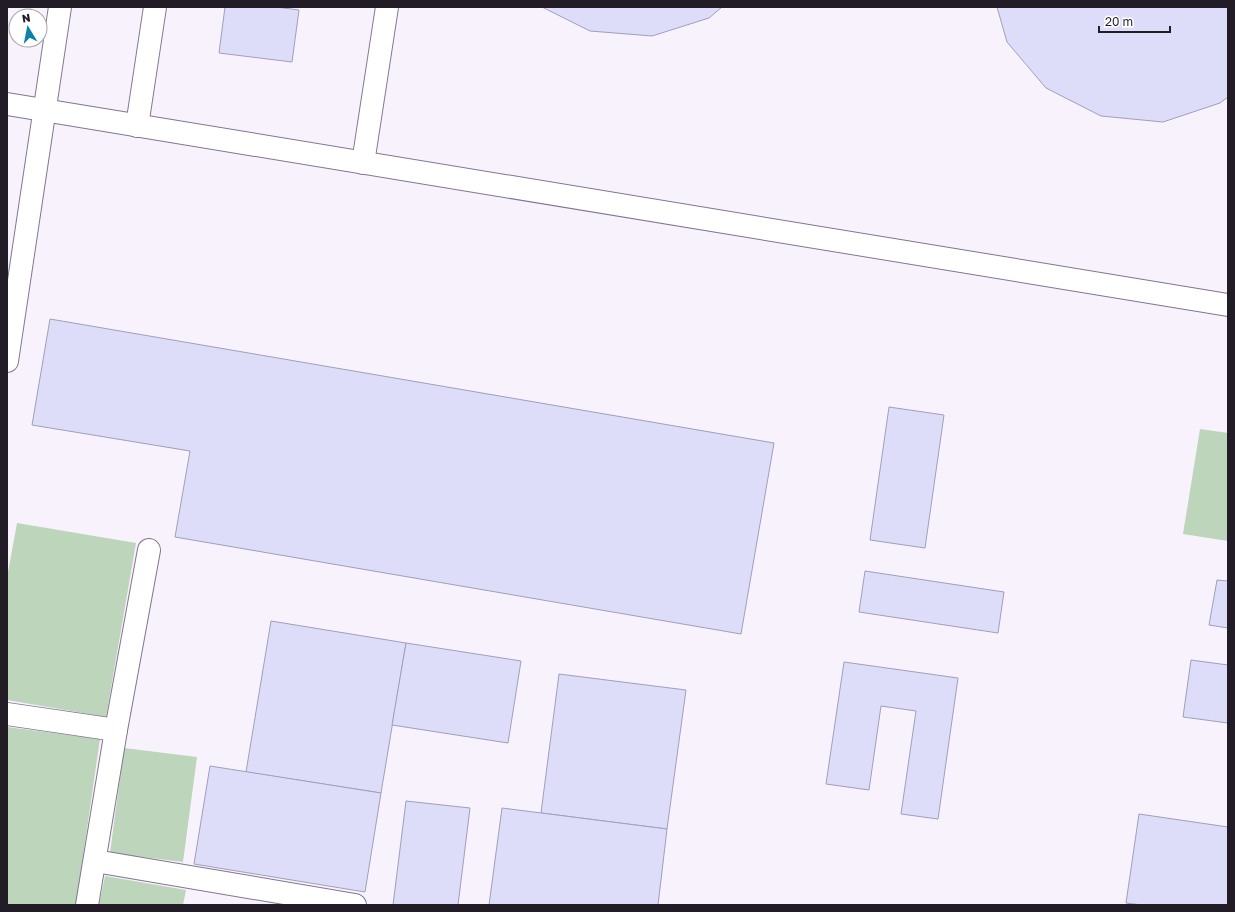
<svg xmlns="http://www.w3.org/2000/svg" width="1235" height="912" font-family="'Golos Text',sans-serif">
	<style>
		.green { fill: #bdd5bb }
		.building { fill: #deddf9; stroke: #a09fbb }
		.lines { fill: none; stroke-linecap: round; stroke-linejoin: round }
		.minor-casing { stroke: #83758e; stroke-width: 24 }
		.minor { stroke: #fff; stroke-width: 22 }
	</style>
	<rect width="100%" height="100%" fill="#f8f2fd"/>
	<g class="green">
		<polygon points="1200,429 1228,433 1228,541 1183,534"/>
		<polygon points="17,523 136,543 106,717 7,700 7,578"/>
		<polygon points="7,727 100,739 76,905 7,905"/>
		<polygon points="124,748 197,757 183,862 110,853"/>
		<polygon points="105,876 186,890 183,905 99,905"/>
	</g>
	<g class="building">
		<polygon points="225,7 276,7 299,10 292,62 219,53"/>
		<polygon points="542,7 722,7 709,18 652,36 590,31"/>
		<polygon points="997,7 1228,7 1228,97 1220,103 1163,122 1101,116 1046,88 1007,42"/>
		<polygon points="50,319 774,443 741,634 175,537 190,451 32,425"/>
		<polygon points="889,407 944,415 925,548 870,540"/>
		<polygon points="865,571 1004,592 998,633 859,612"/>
		<polygon points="1217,580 1228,581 1228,628 1209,625"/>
		<polygon points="271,621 406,643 381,793 246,772"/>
		<polygon points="406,643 521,661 508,743 392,725"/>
		<polygon points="1191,660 1228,665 1228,723 1183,717"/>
		<polygon points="844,662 958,678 938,819 901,814 916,711 881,706 869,790 826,784"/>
		<polygon points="559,674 686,690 667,829 541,813"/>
		<polygon points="210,766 381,793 365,892 194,864"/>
		<polygon points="406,801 470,808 458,905 393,905"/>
		<polygon points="502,808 667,829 658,905 489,905"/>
		<polygon points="1139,814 1228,827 1228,905 1142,905 1126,903"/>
	</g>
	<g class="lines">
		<defs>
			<g id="minor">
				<polyline points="7,104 1228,305"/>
				<polyline points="137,126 155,7"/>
				<polyline points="363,163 387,7"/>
				<polyline points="7,361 60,7"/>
				<polyline points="7,714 116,730"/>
				<polyline points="95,861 355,905"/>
				<polyline points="87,905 116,730 149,550"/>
			</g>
		</defs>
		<use href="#minor" class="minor-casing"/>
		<use href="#minor" class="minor"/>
	</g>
	<rect width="1235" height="912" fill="none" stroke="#221c26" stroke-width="16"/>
	<g transform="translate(28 28) rotate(350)"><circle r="19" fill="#ffffff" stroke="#a7a4a8"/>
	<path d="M0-3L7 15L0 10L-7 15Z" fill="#0f80a7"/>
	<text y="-6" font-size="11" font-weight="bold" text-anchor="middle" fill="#221c26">N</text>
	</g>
	<path d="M1099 26v6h71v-6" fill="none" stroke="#221c26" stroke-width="2"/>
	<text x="1105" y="26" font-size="12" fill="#221c26" stroke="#ffffff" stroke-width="3" paint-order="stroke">20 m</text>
</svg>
